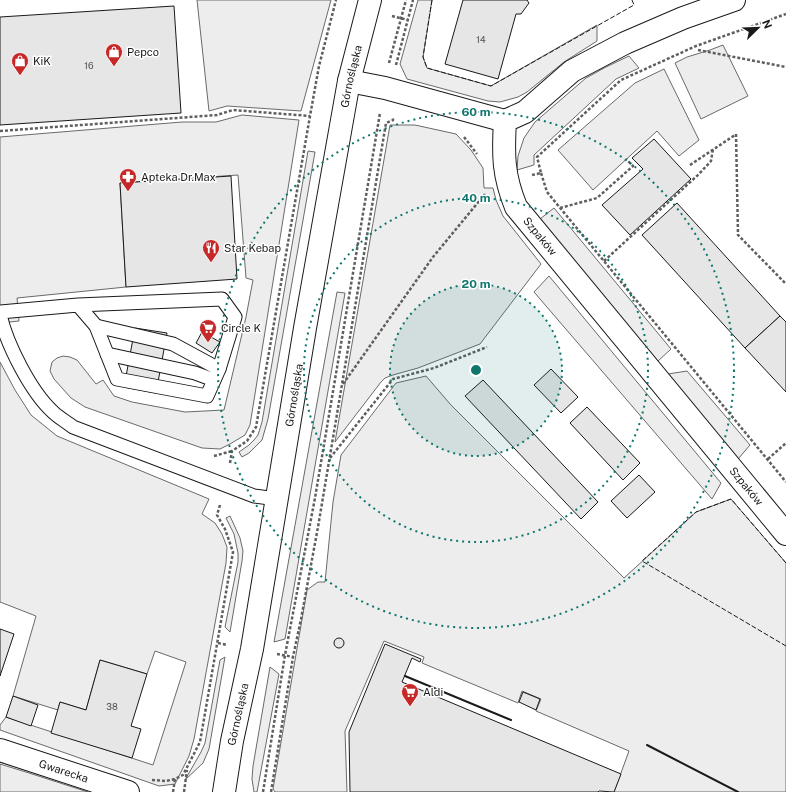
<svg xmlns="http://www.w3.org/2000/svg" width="786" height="792" font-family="'Public Sans',sans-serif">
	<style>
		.built { fill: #ededed; stroke: #6a6a6a }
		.building { fill: #e6e6e6; stroke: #1a1a1a }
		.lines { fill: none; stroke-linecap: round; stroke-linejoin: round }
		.lane-casing { stroke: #1a1a1a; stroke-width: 15 }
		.street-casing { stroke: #1a1a1a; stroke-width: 24 }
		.secondary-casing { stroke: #1a1a1a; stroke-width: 24 }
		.path { stroke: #5f5f5f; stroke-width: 2.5; stroke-dasharray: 3 2; stroke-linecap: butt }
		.lane { stroke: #fff; stroke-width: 13 }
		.street { stroke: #fff; stroke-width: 22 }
		.secondary { stroke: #fff; stroke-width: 22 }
		.fence { stroke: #1a1a1a; stroke-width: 1; stroke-dasharray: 5 2; stroke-linecap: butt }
		.wall { stroke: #1a1a1a; stroke-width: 2 }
		.ring { fill: none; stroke: #0f766e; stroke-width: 2; stroke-dasharray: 2 4 }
		.labels { text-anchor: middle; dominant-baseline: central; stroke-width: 3; stroke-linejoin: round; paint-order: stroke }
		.number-label { font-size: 9px; fill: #4d4d4d }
		.poi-label { font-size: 11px; fill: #1a1a1a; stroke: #fff; text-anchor: start }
		.street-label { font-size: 11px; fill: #1a1a1a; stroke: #fff }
		.centre { fill: #0f766e; stroke: #fff; stroke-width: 2 }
		.ring-label { font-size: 12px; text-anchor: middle; font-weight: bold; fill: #0f766e; stroke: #fff; stroke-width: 3; stroke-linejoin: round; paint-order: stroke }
	</style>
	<rect width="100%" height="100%" fill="#fff"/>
	<g class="built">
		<polygon points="197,0 331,0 301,111 227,106 209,111"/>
		<polygon points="418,0 432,0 423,57 427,68 491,86 597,25 597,41 564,62 527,92 518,97 500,102 488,101 407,79 400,64"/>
		<polygon points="723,45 748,96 701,119 675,63 687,57 710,50"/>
		<polygon points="629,56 639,68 616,79 534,155 534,165 517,170 518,156 524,138 535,122 586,78 606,67"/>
		<polygon points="664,69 699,140 679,156 657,131 593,190 558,150 635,83"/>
		<polygon points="242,115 299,120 250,425 245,435 230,444 220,449 202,448 85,407 71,398 54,379 50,371 52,362 57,358 63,356 70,357 77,360 96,384 103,380 114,396 132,402 185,412 224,410 246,317 253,280 246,278 238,175 120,183 126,287 17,298 19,321 0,323 0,137 182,122 216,122"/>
		<polygon points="390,125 415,125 456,134 471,150 483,168 484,188 493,188 496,200 503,216 541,264 480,344 418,368 393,375 385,378 381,382 335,442"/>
		<polygon points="308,151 315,152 268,419 262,440 249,453 242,457 239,452 249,445 254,440 258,435 262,422"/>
		<polygon points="554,208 671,349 657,362 540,219"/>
		<polygon points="549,276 721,483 712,499 534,292"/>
		<polygon points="337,292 345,293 285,639 274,642"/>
		<polygon points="0,362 15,390 31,415 57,436 209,499 202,514 215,523 222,534 227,547 226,563 194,739 189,756 175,784 159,786 0,730 0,725 6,717 153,765 186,662 155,651 147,674 100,660 86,710 60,702 58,710 13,696 36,616 0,602"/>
		<polygon points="687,371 750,445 738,459 668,374"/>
		<polygon points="426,376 451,405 624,578 696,512 731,499 786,563 786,792 614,792 629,751 536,711 541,699 522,691 518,703 422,663 424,657 384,641 345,731 347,792 275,792 273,789 307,590 318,582 325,582 333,502 341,455 396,383"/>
		<polygon points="230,516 240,538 243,551 242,561 230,632 225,627 238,562 238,553 234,534 226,518"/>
		<polygon points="225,657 209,749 203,763 185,780 201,752 205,743 220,660"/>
		<polygon points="270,667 279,674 257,792 254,792 252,779 253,766"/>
		<polygon points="0,764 29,773 88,792 0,792"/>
	</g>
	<g class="building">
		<polygon points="463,0 527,0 529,3 521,14 516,14 498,79 445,64"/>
		<polygon points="174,6 181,113 0,125 0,17"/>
		<polygon points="654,139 691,179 630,235 602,205 643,169 632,158"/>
		<polygon points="231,176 237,279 126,287 120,183"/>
		<polygon points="677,203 780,316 745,348 642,235"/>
		<polygon points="780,316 786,322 786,392 745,348"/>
		<polygon points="135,328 167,333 156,393 124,387"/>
		<polygon points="202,332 220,342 212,353 196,343"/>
		<polygon points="551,369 578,397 561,413 534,385"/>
		<polygon points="483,380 598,502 581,519 465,396"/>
		<polygon points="587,407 640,463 623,480 570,423"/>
		<polygon points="639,475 655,492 627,518 611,501"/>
		<polygon points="0,629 14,634 0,676"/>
		<circle cx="339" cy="643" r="5"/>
		<polygon points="385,644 421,659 420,662 412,658 402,682 621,774 614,792 599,791 598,792 350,792 349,732"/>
		<polygon points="100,660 147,674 131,726 141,729 132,758 51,733 60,702 86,710"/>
		<polygon points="523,692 540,699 536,710 519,702"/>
		<polygon points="13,696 38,705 31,726 6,717"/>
	</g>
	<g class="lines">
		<defs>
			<g id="lane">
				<polyline points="0,312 78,305 222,299 235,317 219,369 207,396 117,379 96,326 78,305"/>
				<path d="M0 315C7 345 31 392 53 412 59 418 67 422 73 427L254 496 277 499"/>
				<polyline points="96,326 173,344 219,369"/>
				<polyline points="107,354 195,373 214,380"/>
			</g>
			<g id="street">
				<path id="s1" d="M734 0 683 18 625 43 572 71 525 112 505 121C503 155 503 175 516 207L786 534"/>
				<polyline points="349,81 385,88 505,121"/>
				<path id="s2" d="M0 750 128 792"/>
			</g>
			<g id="secondary">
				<path id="s3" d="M224 792 232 741 252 649 305 328 349 81 370 0"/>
			</g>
		</defs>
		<use href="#lane" class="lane-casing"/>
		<use href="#street" class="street-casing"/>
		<use href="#secondary" class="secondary-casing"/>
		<g class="path">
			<polyline points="392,16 408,20"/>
			<polyline points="698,50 786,67"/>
			<polyline points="389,63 406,0"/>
			<polyline points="396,65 413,0"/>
			<polyline points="0,131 217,115 233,110 310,116"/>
			<polyline points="736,134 738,235 786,284"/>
			<polyline points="464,137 477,154"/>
			<polyline points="690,165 735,135"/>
			<polyline points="541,173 547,192 786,482"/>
			<polyline points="532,175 541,173 537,157 621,80 696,46 786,14"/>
			<polyline points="560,208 597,198 633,166 626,159"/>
			<polyline points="604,261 699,174 711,161 713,149"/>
			<polyline points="343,384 433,257 485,194"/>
			<polyline points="214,456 232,451"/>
			<polyline points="330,458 393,379 434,368 487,347"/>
			<polyline points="768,459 786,443"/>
			<polyline points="230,463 232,451 247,441 256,427 310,116 319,66 336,0"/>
			<polyline points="218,643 227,645"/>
			<polyline points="277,654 293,657"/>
			<polyline points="152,780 166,781 175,779"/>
			<polyline points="173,792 175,779 183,775 200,742 233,552 225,529 217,515 220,505"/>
			<polyline points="184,792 187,770"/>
			<polyline points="263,792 285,655 315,498 380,113"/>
			<polyline points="271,792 293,657 301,619 318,527 386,123 393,120 393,117"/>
		</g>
		<use href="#lane" class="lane"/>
		<use href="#street" class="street"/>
		<use href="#secondary" class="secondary"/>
		<g class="fence">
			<polyline points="432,0 423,57 427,68 491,86 634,5 632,0"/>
			<polyline points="786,563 731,499 696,512 642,561 786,646"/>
		</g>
		<g class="wall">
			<polyline points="405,676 511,720"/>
			<polyline points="647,745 738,792"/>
		</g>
	</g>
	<circle cx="476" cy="370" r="86" fill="#0f766e" fill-opacity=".12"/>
	<g class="ring">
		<circle cx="476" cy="370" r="86"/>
		<circle cx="476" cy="370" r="172"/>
		<circle cx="476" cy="370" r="258"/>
	</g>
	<defs>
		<symbol id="shop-pin" viewBox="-11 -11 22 30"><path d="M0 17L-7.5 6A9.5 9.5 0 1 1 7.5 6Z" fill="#c62828" stroke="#fff"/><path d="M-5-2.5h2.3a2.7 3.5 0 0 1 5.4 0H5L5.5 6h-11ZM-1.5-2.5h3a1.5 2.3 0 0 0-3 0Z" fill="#fff"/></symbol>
		<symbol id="pharmacy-pin" viewBox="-11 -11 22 30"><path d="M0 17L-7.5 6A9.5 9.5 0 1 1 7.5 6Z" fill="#c62828" stroke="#fff"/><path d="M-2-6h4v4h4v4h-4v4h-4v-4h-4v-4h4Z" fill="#fff"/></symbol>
		<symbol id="restaurant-pin" viewBox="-11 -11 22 30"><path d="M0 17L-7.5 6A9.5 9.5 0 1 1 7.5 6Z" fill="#c62828" stroke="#fff"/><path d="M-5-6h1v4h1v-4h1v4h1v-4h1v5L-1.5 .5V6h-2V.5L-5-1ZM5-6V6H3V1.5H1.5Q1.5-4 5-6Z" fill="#fff"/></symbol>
		<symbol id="supermarket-pin" viewBox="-11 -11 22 30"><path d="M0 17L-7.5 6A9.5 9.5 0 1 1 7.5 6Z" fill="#c62828" stroke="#fff"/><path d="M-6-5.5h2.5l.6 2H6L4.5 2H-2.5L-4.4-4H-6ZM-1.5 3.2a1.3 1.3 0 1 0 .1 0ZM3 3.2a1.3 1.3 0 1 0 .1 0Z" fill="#fff"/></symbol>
	</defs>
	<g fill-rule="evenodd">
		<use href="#shop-pin" x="104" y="42" width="20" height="27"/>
		<use href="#shop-pin" x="10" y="51" width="20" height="27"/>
		<use href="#pharmacy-pin" x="118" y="167" width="20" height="27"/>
		<use href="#restaurant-pin" x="201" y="238" width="20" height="27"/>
		<use href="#supermarket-pin" x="198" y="318" width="20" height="27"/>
		<use href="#supermarket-pin" x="400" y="682" width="20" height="27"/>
	</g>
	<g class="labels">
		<g class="number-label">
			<text x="481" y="39">14</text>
			<text x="89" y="65">16</text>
			<text x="112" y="706">38</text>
		</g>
		<g class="poi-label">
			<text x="127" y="52">Pepco</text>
			<text x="33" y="61">KiK</text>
			<text x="141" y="177">Apteka Dr.Max</text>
			<text x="224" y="248">Star Kebap</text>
			<text x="221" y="328">Circle K</text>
			<text x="423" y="692">Aldi</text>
		</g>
		<g class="street-label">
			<text stroke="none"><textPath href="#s3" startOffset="727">Górnośląska</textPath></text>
			<text stroke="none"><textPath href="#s1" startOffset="387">Szpaków</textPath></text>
			<text stroke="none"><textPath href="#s3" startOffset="403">Górnośląska</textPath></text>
			<text stroke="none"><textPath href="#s1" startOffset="711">Szpaków</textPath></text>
			<text stroke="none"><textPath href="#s3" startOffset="79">Górnośląska</textPath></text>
			<text stroke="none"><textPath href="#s2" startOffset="67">Gwarecka</textPath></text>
		</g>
	</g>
	<circle cx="476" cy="370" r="6" class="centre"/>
	<g class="ring-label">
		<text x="476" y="116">60 m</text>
		<text x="476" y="202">40 m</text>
		<text x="476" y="288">20 m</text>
	</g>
	<g transform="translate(758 28) rotate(67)" stroke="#ffffff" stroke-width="3" paint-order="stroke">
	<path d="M0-3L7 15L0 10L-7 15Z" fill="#1a1a1a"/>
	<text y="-6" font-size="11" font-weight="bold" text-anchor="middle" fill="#1a1a1a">N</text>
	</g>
</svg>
